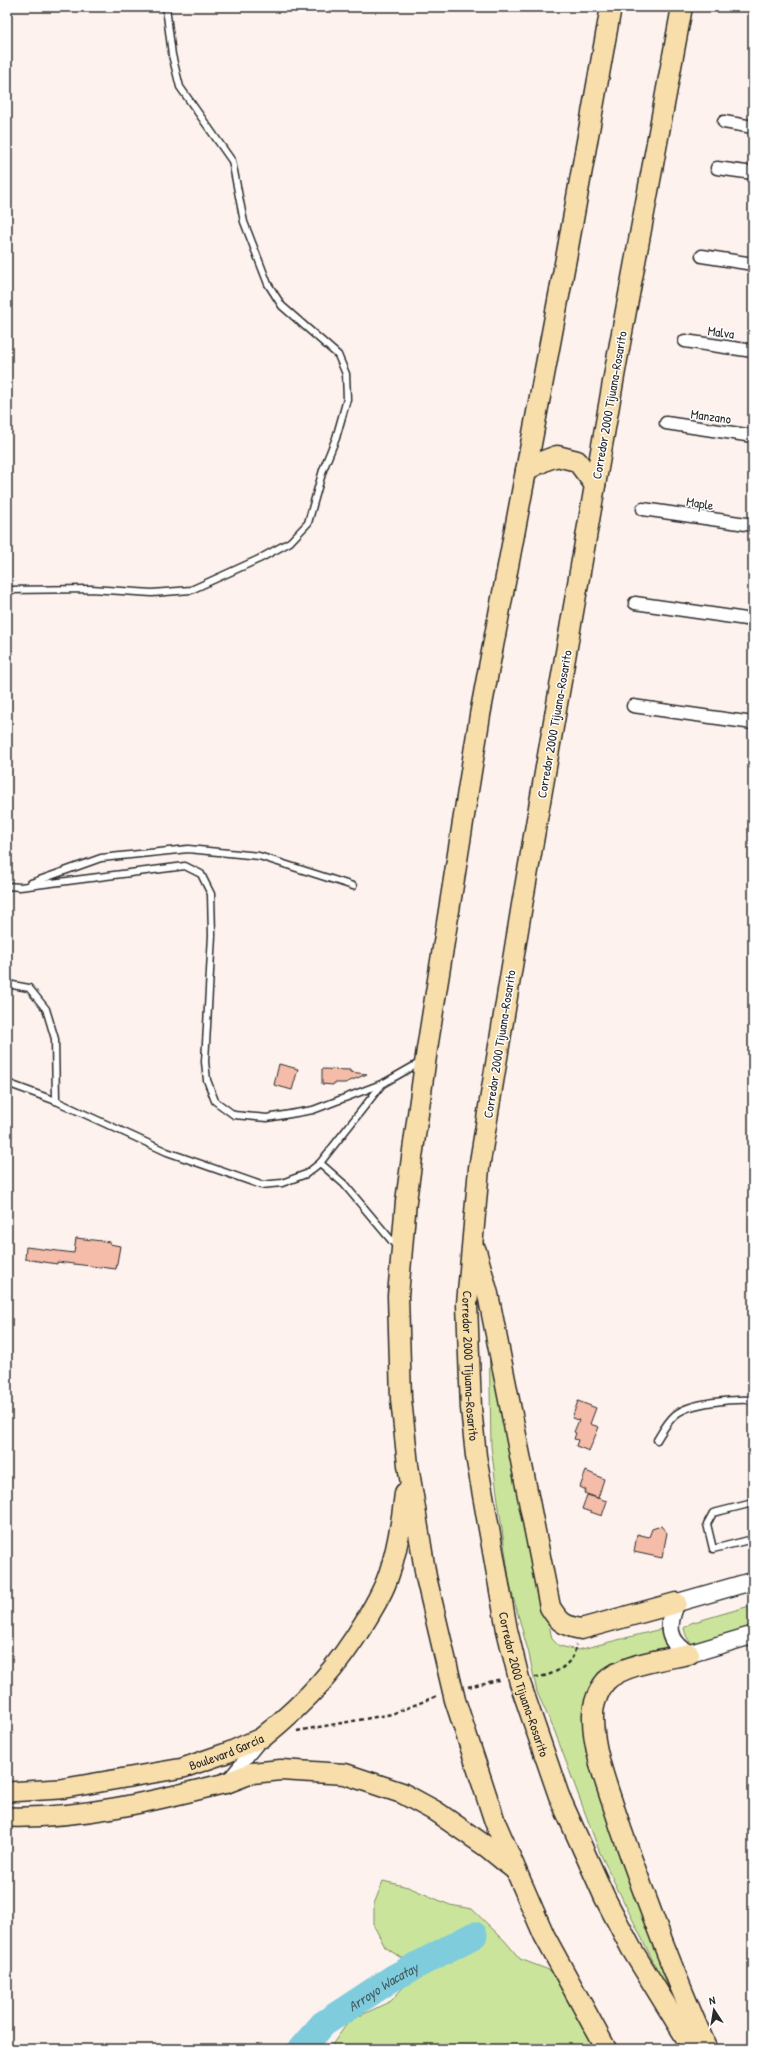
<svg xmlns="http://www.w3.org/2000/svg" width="760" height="2056" font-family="'Patrick Hand',sans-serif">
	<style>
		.green { fill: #cae59b; stroke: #7a8863 }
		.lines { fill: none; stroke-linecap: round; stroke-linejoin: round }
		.river { stroke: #7fccdd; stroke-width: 27 }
		.building { fill: #f4bca9; stroke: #2b2b2b }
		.service-casing { stroke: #2b2b2b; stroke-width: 9 }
		.minor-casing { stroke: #2b2b2b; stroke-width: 15 }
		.secondary-casing { stroke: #2b2b2b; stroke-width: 20 }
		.primary-casing { stroke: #2b2b2b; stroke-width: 22 }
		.trunk-casing { stroke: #2b2b2b; stroke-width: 23 }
		.path { stroke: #2b2b2b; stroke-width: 2.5; stroke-dasharray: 4 3; stroke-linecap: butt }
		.service { stroke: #fff; stroke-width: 6 }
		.minor { stroke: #fff; stroke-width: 12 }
		.secondary { stroke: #fff; stroke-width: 17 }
		.primary { stroke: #f8deab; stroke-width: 19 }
		.trunk { stroke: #f8deab; stroke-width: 20 }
		.labels { text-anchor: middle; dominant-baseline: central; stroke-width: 3; stroke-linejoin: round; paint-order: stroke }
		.street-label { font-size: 13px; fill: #2b2b2b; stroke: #fff }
		.water-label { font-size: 14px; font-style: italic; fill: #445b60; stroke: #fff }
	</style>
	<rect width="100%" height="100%" fill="#fdf2ee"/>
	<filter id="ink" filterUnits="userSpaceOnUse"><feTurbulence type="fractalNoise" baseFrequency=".025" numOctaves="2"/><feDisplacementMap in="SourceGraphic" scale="8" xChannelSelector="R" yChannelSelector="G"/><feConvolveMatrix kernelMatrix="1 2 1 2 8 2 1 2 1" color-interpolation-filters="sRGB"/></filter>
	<g filter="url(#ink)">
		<g class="green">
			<polygon points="489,1331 552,1639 559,1646 578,1650 665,1628 671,1650 589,1690 634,1888 675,2006 600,1853 555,1732 537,1692 529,1654 510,1586 497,1493 491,1446"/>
			<path d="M753 1605V1629L694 1645C687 1640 686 1636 684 1628L691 1623Z"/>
			<polygon points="383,1881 408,1887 450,1905 472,1909 505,1941 520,1959 557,1973 601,2049 329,2049 349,2021 391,2001 407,1983 404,1960 385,1947 374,1926 374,1904"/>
		</g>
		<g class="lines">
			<path class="river" id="s1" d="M301 2049 323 2024 393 1978 474 1935"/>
		</g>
		<g class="building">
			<polygon points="279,1064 298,1069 292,1090 274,1085"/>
			<polygon points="322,1069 350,1070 350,1072 367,1074 345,1083 334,1083 333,1085 322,1084"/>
			<polygon points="76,1238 110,1242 110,1244 120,1246 116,1269 57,1262 57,1264 25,1259 26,1247 74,1253"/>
			<polygon points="578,1401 596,1408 590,1424 599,1427 589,1451 576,1446 578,1440 574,1439 576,1433 574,1432 579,1420 572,1418"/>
			<polygon points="586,1471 604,1479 598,1498 584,1493 586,1490 580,1487"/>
			<polygon points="587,1495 607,1501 602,1516 582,1509"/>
			<polygon points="661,1526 667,1533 662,1558 634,1552 637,1534 649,1537 652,1529"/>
		</g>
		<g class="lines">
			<defs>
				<g id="service">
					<polyline points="7,590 91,589 152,593 191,590 259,559 290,542 308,523 323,470 336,438 347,399 346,374 338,355 282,306 268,284 244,222 232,161 180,87 172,55 166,7"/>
					<polyline points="31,883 101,858 188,849 259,856 353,886"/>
					<polyline points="7,886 20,887 185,866 201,874 211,894 212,935 205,1062 207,1080 215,1101 234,1115 267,1118 313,1110 384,1083 421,1062"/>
					<polyline points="7,984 29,988 46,1009 55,1039 56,1101"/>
					<polyline points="7,1083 56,1101 167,1152 261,1185 282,1183 306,1174 320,1163 383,1083"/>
					<polyline points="320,1163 344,1184 397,1247"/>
					<path d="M657 1440C662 1432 667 1422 675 1415 690 1402 733 1399 753 1400"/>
					<polyline points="753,1503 713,1513 707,1524 713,1549 753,1539"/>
				</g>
				<g id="minor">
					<polyline points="724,122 753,127"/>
					<polyline points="717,168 753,173"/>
					<polyline points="702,256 753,264"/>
					<polyline points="685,341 753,351"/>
					<polyline points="666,423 753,436"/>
					<polyline points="643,509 753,525"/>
					<polyline points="635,603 753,620"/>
					<polyline points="633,706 753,723"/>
					<polyline points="228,1780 261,1740"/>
				</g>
				<path id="secondary" d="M753 1581 676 1603C667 1625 666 1641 689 1654L753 1635"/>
				<g id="primary">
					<path id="s2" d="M7 1792 60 1789 183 1768 229 1752 263 1737"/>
					<path d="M7 1817C82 1819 153 1801 226 1783"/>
				</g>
				<g id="trunk">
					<path id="s3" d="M682 7 616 365 522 905 479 1168 467 1304 471 1408 476 1456 507 1630 520 1683 559 1796 605 1898 631 1948 693 2049"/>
					<polyline points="526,470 546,460 557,456 577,461 595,485"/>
					<path d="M476 1251 488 1294 550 1607C559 1622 564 1626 581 1629L676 1603"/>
					<path d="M689 1654C666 1659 623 1664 606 1681 599 1689 593 1704 593 1715 592 1751 610 1794 621 1829 647 1903 675 1977 707 2049"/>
					<path d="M263 1737C307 1701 337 1669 366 1620 375 1605 384 1590 389 1574 398 1548 402 1520 405 1493"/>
					<polyline points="226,1783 252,1773 281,1770 345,1774 402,1793 435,1811 487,1847 514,1869"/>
					<polyline points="606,2049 544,1935 495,1822 455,1700 426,1577 408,1465 401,1399 398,1296 406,1201 427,1049 480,715 567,253 611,7"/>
				</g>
			</defs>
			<use href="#service" class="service-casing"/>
			<use href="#minor" class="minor-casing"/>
			<use href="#secondary" class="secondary-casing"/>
			<use href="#primary" class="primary-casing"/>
			<use href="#trunk" class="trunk-casing"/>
			<g class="path">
				<path d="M535 1677C548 1677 563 1670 571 1659 574 1656 575 1649 576 1645"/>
				<polyline points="468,1687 502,1679"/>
				<polyline points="297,1731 392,1714 437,1696"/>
			</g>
			<use href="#service" class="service"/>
			<use href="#minor" class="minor"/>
			<use href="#secondary" class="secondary"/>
			<use href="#primary" class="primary"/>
			<use href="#trunk" class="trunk"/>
		</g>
	</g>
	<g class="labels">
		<g class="street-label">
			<text transform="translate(721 332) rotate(8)">Malva</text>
			<text transform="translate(609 405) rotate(-80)">Corredor 2000 Tijuana-Rosarito</text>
			<text transform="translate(711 416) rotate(8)">Manzano</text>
			<text transform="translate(700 503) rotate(9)">Maple</text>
			<text transform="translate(554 724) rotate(-80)">Corredor 2000 Tijuana-Rosarito</text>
			<text transform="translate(499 1044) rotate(-81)">Corredor 2000 Tijuana-Rosarito</text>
			<text stroke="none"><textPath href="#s3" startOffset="1377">Corredor 2000 Tijuana-Rosarito</textPath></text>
			<text stroke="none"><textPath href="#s3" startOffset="1701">Corredor 2000 Tijuana-Rosarito</textPath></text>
			<text stroke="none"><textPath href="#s2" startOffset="224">Boulevard García</textPath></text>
		</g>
		<g class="water-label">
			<text stroke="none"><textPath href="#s1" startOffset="104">Arroyo Wacatay</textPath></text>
		</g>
	</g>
	<rect width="760" height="2056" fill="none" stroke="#fff" stroke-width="24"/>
	<rect x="12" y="12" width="736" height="2032" fill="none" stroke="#2b2b2b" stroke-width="1.5" filter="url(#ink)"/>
	<g transform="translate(714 2010) rotate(348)" stroke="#ffffff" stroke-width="3" paint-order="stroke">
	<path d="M0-3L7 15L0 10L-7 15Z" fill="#2b2b2b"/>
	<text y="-6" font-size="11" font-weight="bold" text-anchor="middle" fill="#2b2b2b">N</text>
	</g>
</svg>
